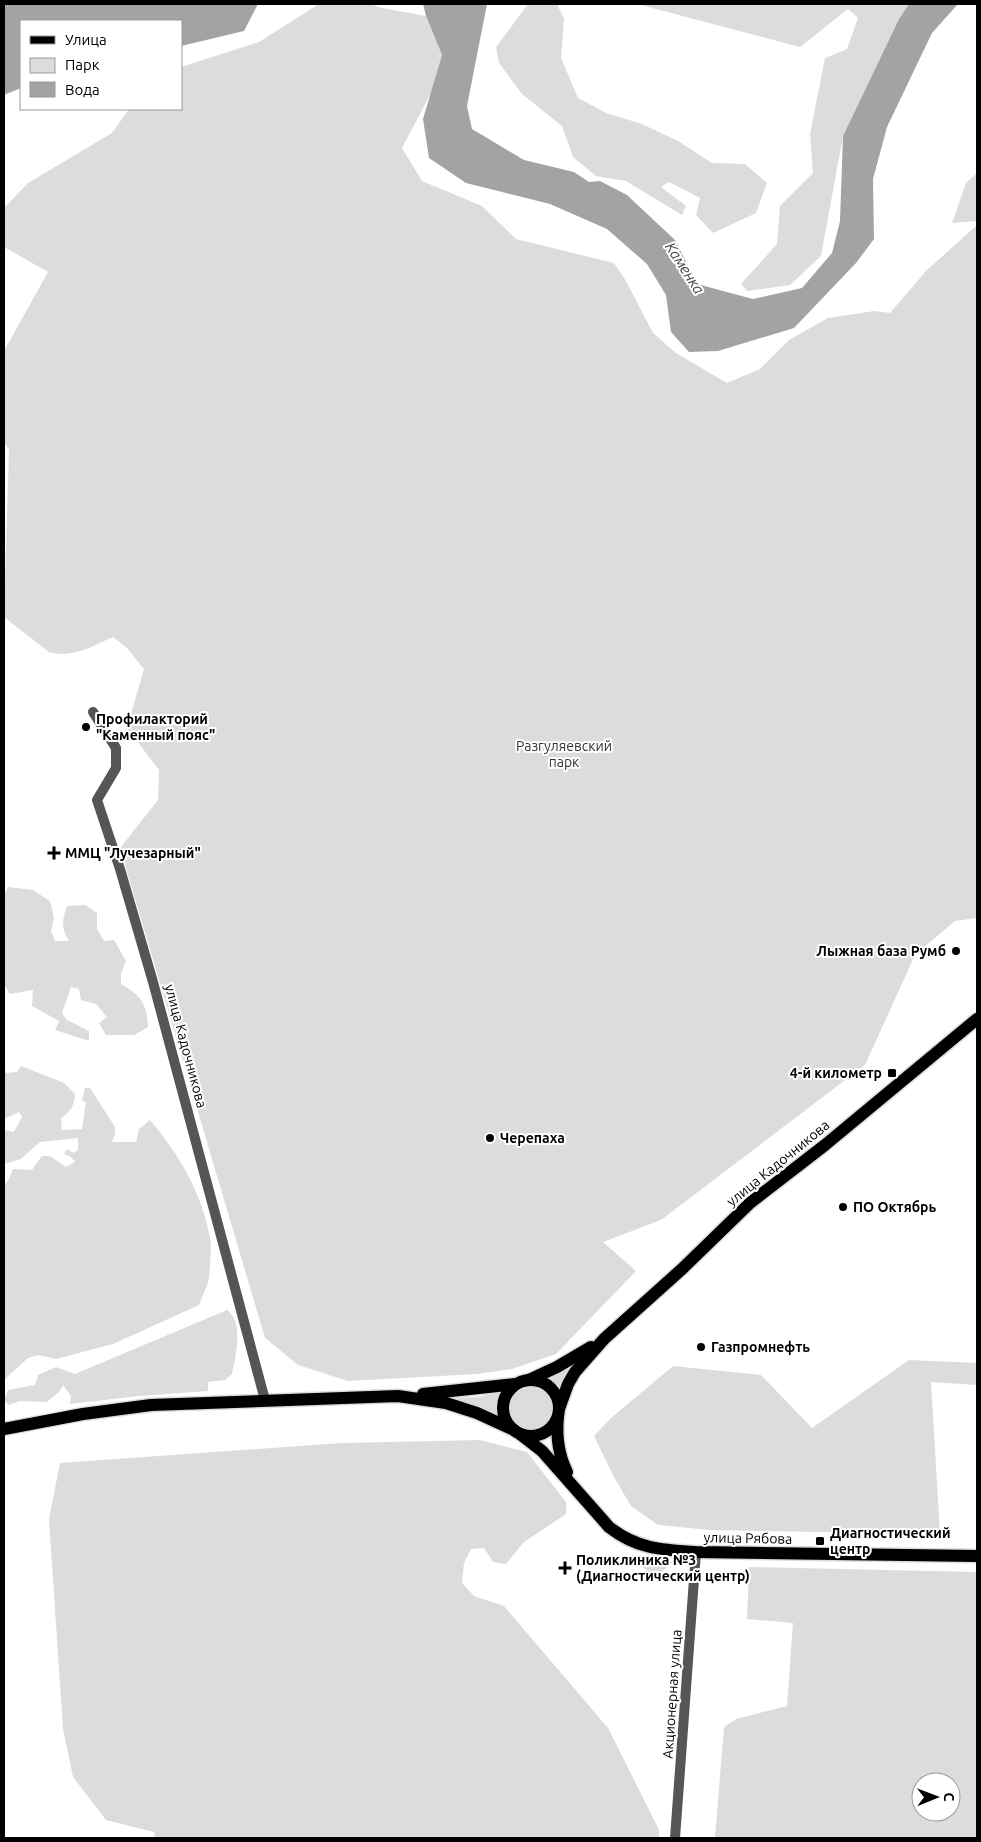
<svg xmlns="http://www.w3.org/2000/svg" width="981" height="1842" font-family="Ubuntu,sans-serif">
	<style>
		.green { fill: #dcdcdc; fill-rule: evenodd }
		.water { fill: #a3a3a3 }
		.lines { fill: none; stroke-linecap: round; stroke-linejoin: round }
		.major-casing { stroke: #dbdbdb; stroke-width: 15 }
		.minor { stroke: #555; stroke-width: 10 }
		.major { stroke: #000; stroke-width: 12 }
		.poi-dot { fill: #000; stroke: #fff; stroke-width: 2 }
		.labels { text-anchor: middle; dominant-baseline: central; stroke-width: 4; stroke-linejoin: round; paint-order: stroke }
		.poi-label { font-size: 14px; font-weight: bold; fill: #000; stroke: #fff; text-anchor: start }
		.park-label { font-size: 14px; fill: #333; stroke: #fff }
		.street-label { font-size: 14px; fill: #000; stroke: #fff }
		.water-label { font-size: 15px; font-style: italic; fill: #444; stroke: #fff }
	</style>
	<rect width="100%" height="100%" fill="#fff"/>
	<g class="green">
		<path d="M319 4H370L382 8 426 16 442 55 432 91 402 148 422 181 482 206 516 239 614 263 626 281 653 333 676 353 727 383 760 369 789 340 828 318 874 311 890 313 926 271 977 225V918L955 921 915 955 865 1065 661 1220 603 1242 636 1271 556 1354 512 1369 477 1374 348 1381 298 1365 265 1338 120 848 158 800 159 770 127 728 144 669 126 647 113 637C93 646 71 659 49 652L4 617 9 449 4 443V351L48 272 4 247V208L28 183 112 133 129 109H181V67L259 42Z"/>
		<polygon points="528,4 557,4 564,19 561,58 578,98 606,113 642,124 678,141 712,163 745,164 767,183 756,213 713,233 696,215 700,198 669,182 661,187 686,206 682,215 626,181 596,176 573,157 562,126 522,94 499,63 496,47"/>
		<polygon points="637,4 909,4 899,19 843,136 821,256 790,285 747,291 741,284 777,244 780,206 813,173 810,134 825,58 847,49 858,18 848,9 800,47"/>
		<polygon points="977,173 977,221 952,223 966,183"/>
		<path d="M8 887 33 890 50 901 54 918 51 931 55 941H69C61 928 62 920 67 906L85 905 97 913V929L104 941 114 940 126 961 121 973V984C141 995 147 1004 148 1027L134 1035H106L99 1023 107 1017 96 1004 81 1000 79 989 71 987 62 1013 67 1020 89 1031V1041L55 1030 59 1021 32 1006 33 990 10 994 4 984V895Z"/>
		<path d="M21 1066 64 1083 75 1094C75 1104 70 1113 61 1118L62 1130 82 1129 86 1102 82 1101 85 1088H90L115 1127V1134L112 1142H136L139 1129 150 1120C179 1154 202 1193 210 1238 212 1250 210 1265 209 1277 208 1286 202 1296 199 1305L113 1344 56 1359 38 1355 28 1358 4 1380V1185L8 1181 13 1169 32 1170 42 1156H50L66 1167 75 1162 71 1157 64 1154 67 1149 74 1153 78 1150V1138L40 1142 21 1159 4 1164V1130L14 1132 22 1117 19 1112 4 1119V1067L6 1073 17 1072Z"/>
		<path d="M227 1310C244 1322 236 1356 232 1374L225 1380 208 1382V1391L139 1396 70 1404 71 1396 63 1385 59 1392 47 1402 20 1401 8 1405 4 1400 8 1390 35 1385 38 1375 56 1367 75 1374Z"/>
		<polygon points="909,1360 977,1363 977,1385 931,1382 940,1534 710,1530 658,1525 631,1506 614,1477 594,1436 611,1418 673,1366 761,1375 812,1428"/>
		<polygon points="572,1367 566,1374 560,1388 549,1378"/>
		<circle cx="531" cy="1407" r="22"/>
		<polygon points="502,1392 497,1402 498,1415 453,1398 477,1397"/>
		<polygon points="480,1440 527,1452 566,1502 566,1514 524,1542 506,1564 493,1562 484,1548 471,1549 464,1563 462,1583 474,1596 504,1606 608,1728 659,1830 659,1838 155,1838 154,1832 106,1820 73,1777 63,1729 49,1519 60,1463 342,1443"/>
		<polygon points="627,1555 673,1562 658,1575 654,1576"/>
		<path d="M749 1567 977 1572V1838H715L724 1727 736 1719 787 1706 793 1623 747 1619ZM921 1782H951V1812H921Z"/>
	</g>
	<g class="water">
		<polygon points="4,4 258,4 244,31 181,46 181,21 21,21 21,88 4,95"/>
		<polygon points="423,4 487,4 467,106 472,129 524,160 574,172 589,182 600,181 627,195 675,240 697,284 753,299 802,288 832,253 840,221 843,136 899,19 909,4 958,4 932,33 887,127 873,179 874,239 856,263 794,328 718,351 689,352 671,332 666,295 647,264 607,229 550,204 466,183 429,158 423,119 442,55 426,16"/>
	</g>
	<g class="lines">
		<defs>
			<g id="major">
				<polyline points="529,1380 557,1367 591,1347"/>
				<circle cx="531" cy="1408" r="28"/>
				<polyline points="423,1394 516,1384"/>
				<polyline points="559,1409 568,1384 575,1372 604,1339 682,1269 750,1203 825,1145 977,1019"/>
				<path d="M558 1417C556 1437 558 1454 567 1472"/>
				<polyline points="4,1429 83,1414 151,1405 398,1396 446,1403 477,1413 514,1430"/>
				<path d="M520 1434 542 1451 609 1527C637 1549 662 1550 696 1552L977 1556"/>
			</g>
		</defs>
		<use href="#major" class="major-casing"/>
		<g class="minor">
			<polyline points="93,712 116,748 116,768 97,800 120,869 153,982 265,1400"/>
			<polyline points="675,1838 696,1552"/>
		</g>
		<use href="#major" class="major"/>
	</g>
	<g class="poi-dot">
		<circle cx="86" cy="727" r="5"/>
		<path d="M51.5 845.5h5v5h5v5h-5v5h-5v-5h-5v-5h5z"/>
		<circle cx="956" cy="951" r="5"/>
		<rect x="887" y="1068" width="10" height="10" rx="2.5"/>
		<circle cx="490" cy="1138" r="5"/>
		<circle cx="843" cy="1207" r="5"/>
		<circle cx="701" cy="1347" r="5"/>
		<rect x="815" y="1536" width="10" height="10" rx="2.5"/>
		<path d="M562.5 1560.5h5v5h5v5h-5v5h-5v-5h-5v-5h5z"/>
	</g>
	<g class="labels">
		<g class="poi-label">
			<text x="96" y="719">Профилакторий<tspan x="96" dy="16">"Каменный пояс"</tspan></text>
			<text x="65" y="853">ММЦ "Лучезарный"</text>
			<text x="946" y="951" text-anchor="end">Лыжная база Румб</text>
			<text x="882" y="1073" text-anchor="end">4-й километр</text>
			<text x="500" y="1138">Черепаха</text>
			<text x="853" y="1207">ПО Октябрь</text>
			<text x="711" y="1347">Газпромнефть</text>
			<text x="830" y="1533">Диагностический<tspan x="830" dy="16">центр</tspan></text>
			<text x="576" y="1560">Поликлиника №3<tspan x="576" dy="16">(Диагностический центр)</tspan></text>
		</g>
		<g class="park-label">
			<text x="564" y="746">Разгуляевский<tspan x="564" dy="16">парк</tspan></text>
		</g>
		<g class="street-label">
			<text transform="translate(186 1046) rotate(75)">улица Кадочникова</text>
			<text transform="translate(778 1163) rotate(-39)">улица Кадочникова</text>
			<text transform="translate(748 1538) rotate(1)">улица Рябова</text>
			<text transform="translate(672 1694) rotate(-86)">Акционерная улица</text>
		</g>
		<g class="water-label">
			<text transform="translate(685 268) rotate(57)">Каменка</text>
		</g>
	</g>
	<rect width="981" height="1842" fill="none" stroke="#000000" stroke-width="10"/>
	<rect x="20" y="20" width="162" height="90" fill="#ffffff" stroke="#999999"/>
	<rect x="30" y="36" width="25" height="8" fill="#000000" stroke="#999999"/>
	<text x="65" y="45" font-size="15" fill="#000000">Улица</text>
	<rect x="30" y="58" width="25" height="15" fill="#dcdcdc" stroke="#999999"/>
	<text x="65" y="70" font-size="15" fill="#000000">Парк</text>
	<rect x="30" y="82" width="25" height="15" fill="#a3a3a3" stroke="#999999"/>
	<text x="65" y="95" font-size="15" fill="#000000">Вода</text>
	<g transform="translate(936 1797) rotate(89)"><circle r="24" fill="#ffffff" stroke="#999999"/>
	<path d="M0-4L9 19L0 12L-9 19Z" fill="#000000"/>
	<text y="-8" font-size="14" font-weight="bold" text-anchor="middle" fill="#000000">С</text>
	</g>
</svg>
